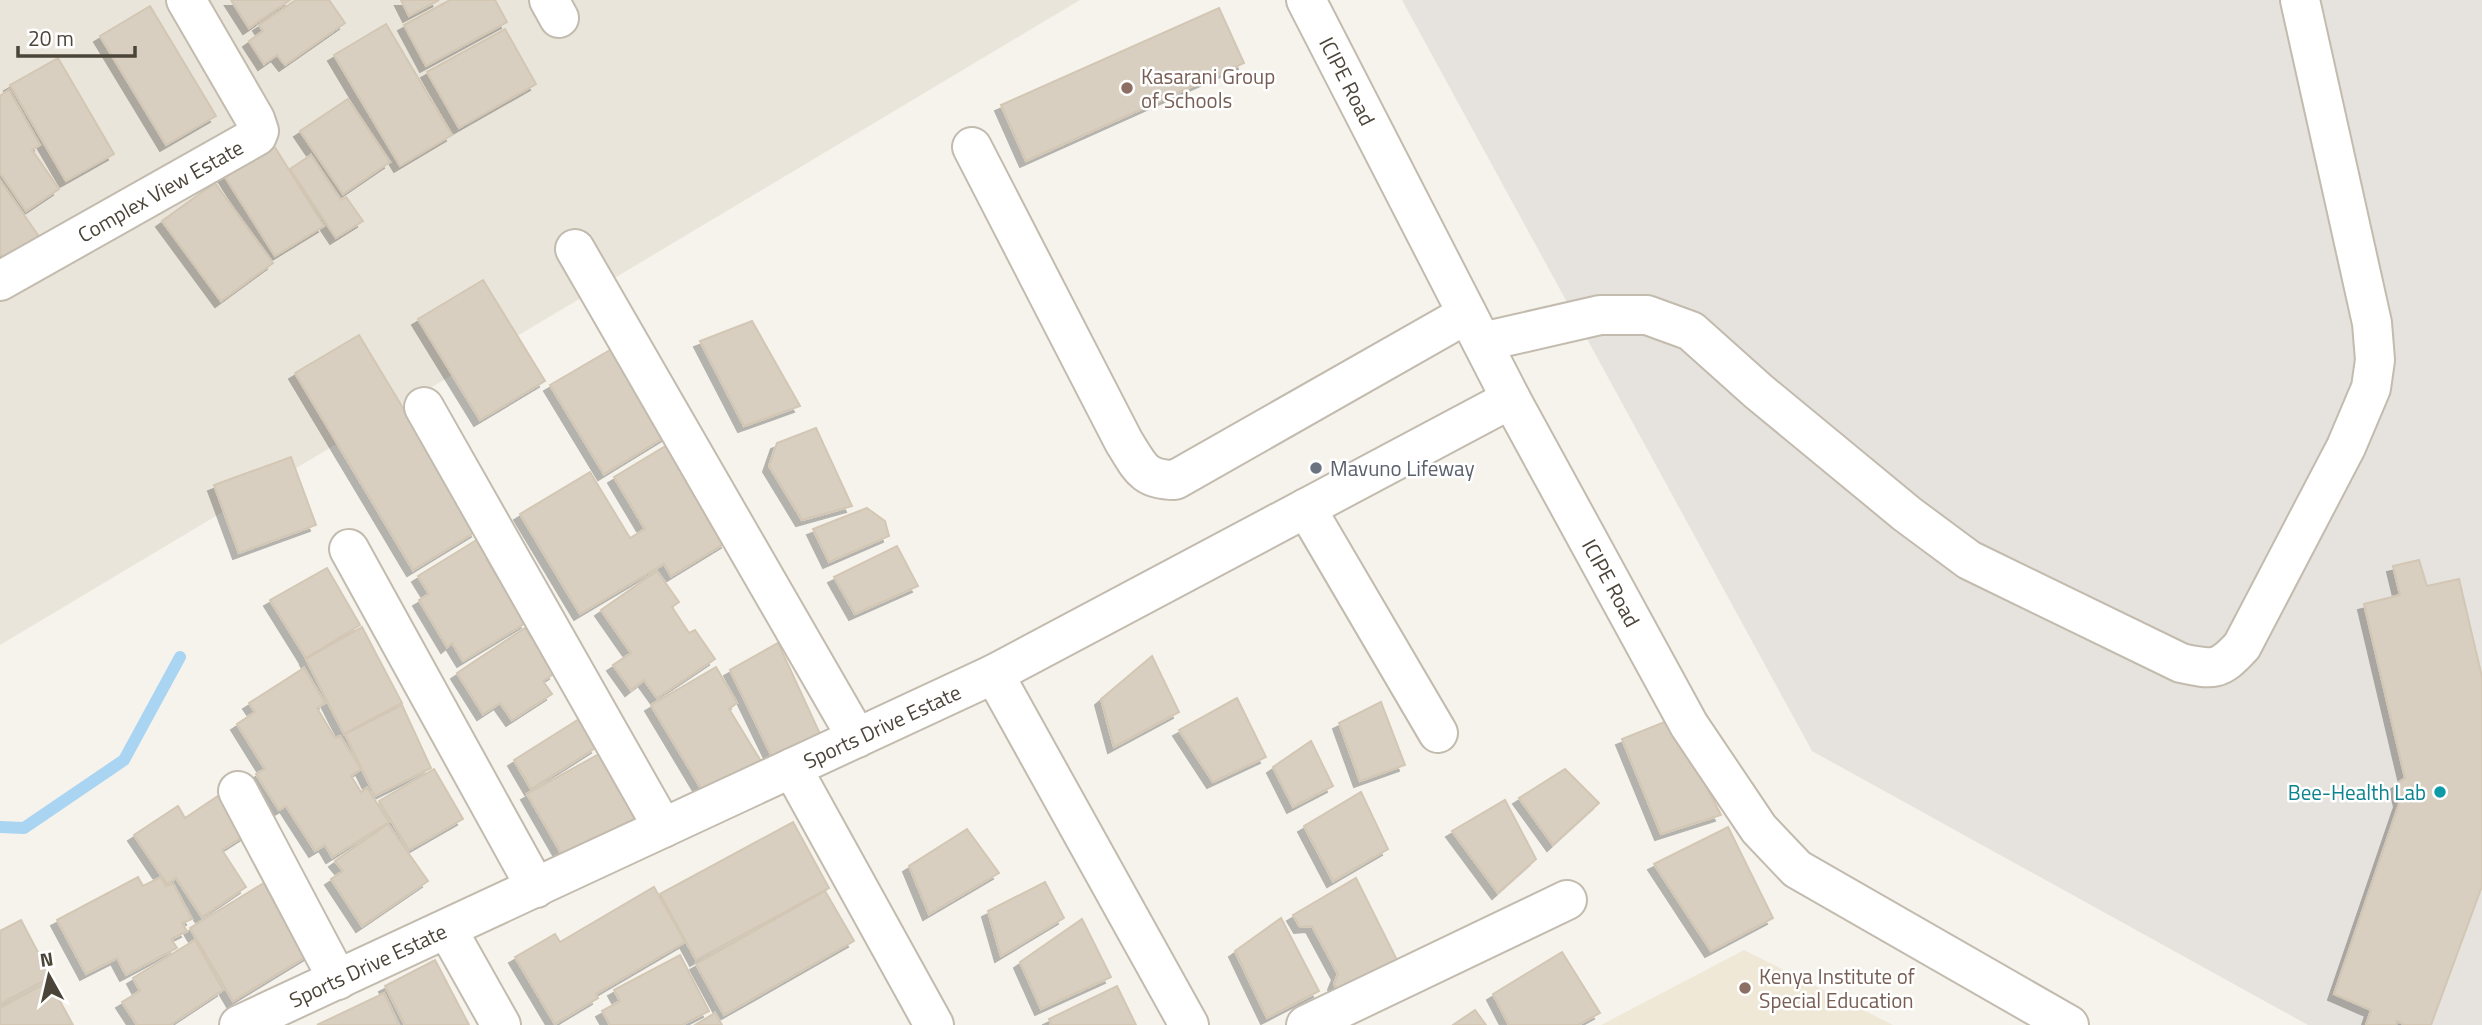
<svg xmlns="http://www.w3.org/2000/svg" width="2482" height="1025" font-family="'Titillium Web',sans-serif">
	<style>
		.residential { fill: #eae5da }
		.industrial { fill: #e6e2dd }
		.education { fill: #efe8d6 }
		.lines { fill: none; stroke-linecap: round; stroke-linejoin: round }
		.stream { stroke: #a9d4f2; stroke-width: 12 }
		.building { fill: #d8cfc1; stroke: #d3c7b4; stroke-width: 2; filter: url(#shadow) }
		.minor-casing { stroke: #c2bbae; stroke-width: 42 }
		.minor { stroke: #fff; stroke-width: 38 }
		.education-dot { fill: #8d6e63; stroke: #fff; stroke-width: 2.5 }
		.worship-dot { fill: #6b7280; stroke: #fff; stroke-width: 2.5 }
		.culture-dot { fill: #0f9aa8; stroke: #fff; stroke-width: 2.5 }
		.labels { text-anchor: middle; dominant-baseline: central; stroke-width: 5; stroke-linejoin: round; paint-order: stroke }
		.education-label { font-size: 21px; fill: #785e54; stroke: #fff; text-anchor: start }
		.street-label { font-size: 21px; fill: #4b4439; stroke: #fff }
		.worship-label { font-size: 21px; fill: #5b616d; stroke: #fff; text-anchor: start }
		.culture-label { font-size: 21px; fill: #0d838f; stroke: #fff; text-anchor: end }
	</style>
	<defs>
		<filter id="shadow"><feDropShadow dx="-6" dy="6" stdDeviation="0" flood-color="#0004"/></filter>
	</defs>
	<rect width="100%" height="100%" fill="#f6f3ec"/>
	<polygon class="residential" points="0,0 1080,0 0,645"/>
	<polygon class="industrial" points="1402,0 2482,0 2482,1025 2308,1025 1812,751"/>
	<polygon class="education" points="1744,950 1893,1025 1601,1025"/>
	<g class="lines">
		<polyline class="stream" points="0,827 24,828 124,760 180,657"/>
	</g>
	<g class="building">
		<polygon points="231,0 290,0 249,28"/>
		<polygon points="296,0 329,0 345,23 285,65 277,55 264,64 249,41 263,31 259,25"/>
		<polygon points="401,0 439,0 409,16"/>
		<polygon points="450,0 495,0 507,22 426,66 404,25"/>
		<polygon points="150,6 216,116 166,145 100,36"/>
		<polygon points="1219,8 1244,63 1026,161 1001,105"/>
		<polygon points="386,24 452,135 400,166 334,55"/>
		<polygon points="505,29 536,84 459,128 427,72"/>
		<polygon points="58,58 114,154 66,181 10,85"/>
		<polygon points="9,90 40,145 32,150 59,189 26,211 0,173 0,96"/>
		<polygon points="348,99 390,162 343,194 300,131"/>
		<polygon points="271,141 324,226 275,256 222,172"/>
		<polygon points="311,155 341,200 346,197 363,221 336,238 290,169"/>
		<polygon points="0,180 40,238 6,262 0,253"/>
		<polygon points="215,183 273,263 221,301 162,221"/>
		<polygon points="483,280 545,381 480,420 418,319"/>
		<polygon points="752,321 800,406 744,426 700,341"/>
		<polygon points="359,335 477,531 413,570 295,373"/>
		<polygon points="615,347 668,435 604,474 550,385"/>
		<polygon points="816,428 852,506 802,520 769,466 777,443"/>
		<polygon points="669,444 727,542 671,576 664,564 580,614 520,514 590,472 630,538 645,529 614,477"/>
		<polygon points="291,457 316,525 239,553 214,485"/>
		<polygon points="867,508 885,521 889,536 829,562 813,529"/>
		<polygon points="483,536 494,553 486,558 495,574 502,570 527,622 463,661 452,643 447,647 419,600 429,594 418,576"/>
		<polygon points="897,546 918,586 855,614 834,577"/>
		<polygon points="2419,560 2427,586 2459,579 2482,677 2482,886 2431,1025 2405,1025 2397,1021 2396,1025 2366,1025 2371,1010 2334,994 2400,801 2396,784 2405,778 2364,604 2400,595 2393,566"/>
		<polygon points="327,568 360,625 306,658 270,600"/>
		<polygon points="657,571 679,602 672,607 689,633 695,630 715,659 657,698 644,680 631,690 613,665 631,653 601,610"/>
		<polygon points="362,627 402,703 344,734 306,659"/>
		<polygon points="525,628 555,673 543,681 552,694 512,720 500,703 483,714 457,673"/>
		<polygon points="778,643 821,736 774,761 730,670"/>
		<polygon points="1152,656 1179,712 1114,747 1101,699"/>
		<polygon points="716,667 737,703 729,709 767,771 711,805 651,705"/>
		<polygon points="304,668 325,703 317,708 335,738 340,736 361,769 351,776 361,792 367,788 389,822 332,857 325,845 315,851 286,806 279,810 256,774 265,769 237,724 255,712 249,703"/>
		<polygon points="1237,698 1266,757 1213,782 1179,730"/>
		<polygon points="1381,702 1405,765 1360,781 1339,723"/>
		<polygon points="402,705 431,768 375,796 345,734"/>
		<polygon points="579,719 597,747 531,789 514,760"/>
		<polygon points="1672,719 1721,815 1661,834 1622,739"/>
		<polygon points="1311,741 1333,786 1293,807 1273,767"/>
		<polygon points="599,754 636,821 565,860 527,794"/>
		<polygon points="434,769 463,819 409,850 379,801"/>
		<polygon points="1565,769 1599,803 1553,845 1519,798"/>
		<polygon points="1361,792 1388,849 1333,881 1304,826"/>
		<polygon points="221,794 247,834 222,850 246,887 202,917 176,878 167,884 134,835 178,806 185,818"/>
		<polygon points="1505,800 1536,859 1498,893 1452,831"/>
		<polygon points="793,822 829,888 696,960 660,894"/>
		<polygon points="388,824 428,881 362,926 331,879 343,871 335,861"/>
		<polygon points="1728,827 1773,918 1711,951 1654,864"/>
		<polygon points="967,829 999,873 929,914 909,866"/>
		<polygon points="138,877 143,886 161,877 166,886 173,884 192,919 182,923 187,931 171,939 177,948 126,975 117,958 86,974 57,920"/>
		<polygon points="1356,878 1399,964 1340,994 1334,984 1338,974 1312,926 1300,927 1293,915"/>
		<polygon points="267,881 312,953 233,1001 190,928"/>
		<polygon points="1045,882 1064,918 1001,956 988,911"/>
		<polygon points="654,887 685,942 596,994 598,998 555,1024 515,957 555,934 560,942"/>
		<polygon points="825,891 854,941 724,1015 696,964"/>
		<polygon points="1281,918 1319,991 1267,1018 1235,951"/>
		<polygon points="1082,919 1111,977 1041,1009 1020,962"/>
		<polygon points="21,920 51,977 0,1004 0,931"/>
		<polygon points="195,940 223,990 170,1025 137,1025 122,1002 140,991 133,978"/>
		<polygon points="1562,952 1600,1013 1578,1025 1509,1025 1493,994"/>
		<polygon points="680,955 709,1011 682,1025 610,1025 602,1011 620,1001 614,990"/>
		<polygon points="435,960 469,1025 405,1025 385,986"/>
		<polygon points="49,981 73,1025 0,1025 0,1008"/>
		<polygon points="1117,986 1136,1025 1051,1025 1049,1019"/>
		<polygon points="384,993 399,1025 317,1025"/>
		<polygon points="1475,1010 1486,1025 1453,1025"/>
		<polygon points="715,1013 722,1025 695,1025"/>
	</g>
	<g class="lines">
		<defs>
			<g id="minor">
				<polyline points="549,0 559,18"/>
				<path id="s1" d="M1306 0 1511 399 1689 725 1759 829 1797 869 2069 1025"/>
				<path d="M972 147 1124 442C1140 467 1143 480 1175 480L1467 314"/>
				<polyline points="575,249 857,738"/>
				<path id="s2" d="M0 281 257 136 259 131 255 119 186 0"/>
				<path d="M1482 342 1600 315H1647L1691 331 1758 391 1907 514 1969 560 2181 663C2214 670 2219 671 2242 646L2346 447 2371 388 2375 360 2372 323 2300 0"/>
				<polyline points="424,407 663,828"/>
				<polyline points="1306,508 1438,733"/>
				<polyline points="349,549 536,888"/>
				<polyline points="994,674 1189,1025"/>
				<polyline points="792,768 934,1025"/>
				<polyline points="238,791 338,980"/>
				<polyline points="447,929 501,1025"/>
				<path id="s3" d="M239 1025 994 674 1511 399"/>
				<polyline points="1306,1025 1567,900"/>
			</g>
		</defs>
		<use href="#minor" class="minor-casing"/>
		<use href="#minor" class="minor"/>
	</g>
	<g class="education-dot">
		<circle cx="1127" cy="88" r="7"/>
		<circle cx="1745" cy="988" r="7"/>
	</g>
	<circle class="worship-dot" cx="1316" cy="468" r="7"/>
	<circle class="culture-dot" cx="2440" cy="792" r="7"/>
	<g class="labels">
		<g class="education-label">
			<text x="1141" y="76">Kasarani Group<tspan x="1141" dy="24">of Schools</tspan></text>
			<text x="1759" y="976">Kenya Institute of<tspan x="1759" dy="24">Special Education</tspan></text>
		</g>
		<g class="street-label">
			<text stroke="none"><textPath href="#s1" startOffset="91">ICIPE Road</textPath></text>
			<text stroke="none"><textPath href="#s2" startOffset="184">Complex View Estate</textPath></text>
			<text stroke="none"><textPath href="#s1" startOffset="658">ICIPE Road</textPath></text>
			<text stroke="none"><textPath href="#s3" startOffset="709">Sports Drive Estate</textPath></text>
			<text stroke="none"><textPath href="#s3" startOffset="142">Sports Drive Estate</textPath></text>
		</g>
		<g class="worship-label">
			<text x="1330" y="468">Mavuno Lifeway</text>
		</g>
		<g class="culture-label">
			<text x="2426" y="792">Bee-Health Lab</text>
		</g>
	</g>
	<g transform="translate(49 976) rotate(352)" stroke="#ffffff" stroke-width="5" paint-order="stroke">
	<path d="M0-5L12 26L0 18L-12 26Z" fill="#4b4439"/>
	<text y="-10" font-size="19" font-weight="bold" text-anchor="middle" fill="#4b4439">N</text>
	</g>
	<path d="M18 46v10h117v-10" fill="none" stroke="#4b4439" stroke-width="3.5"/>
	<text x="28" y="46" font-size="21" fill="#4b4439" stroke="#ffffff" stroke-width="5" paint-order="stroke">20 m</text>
</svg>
